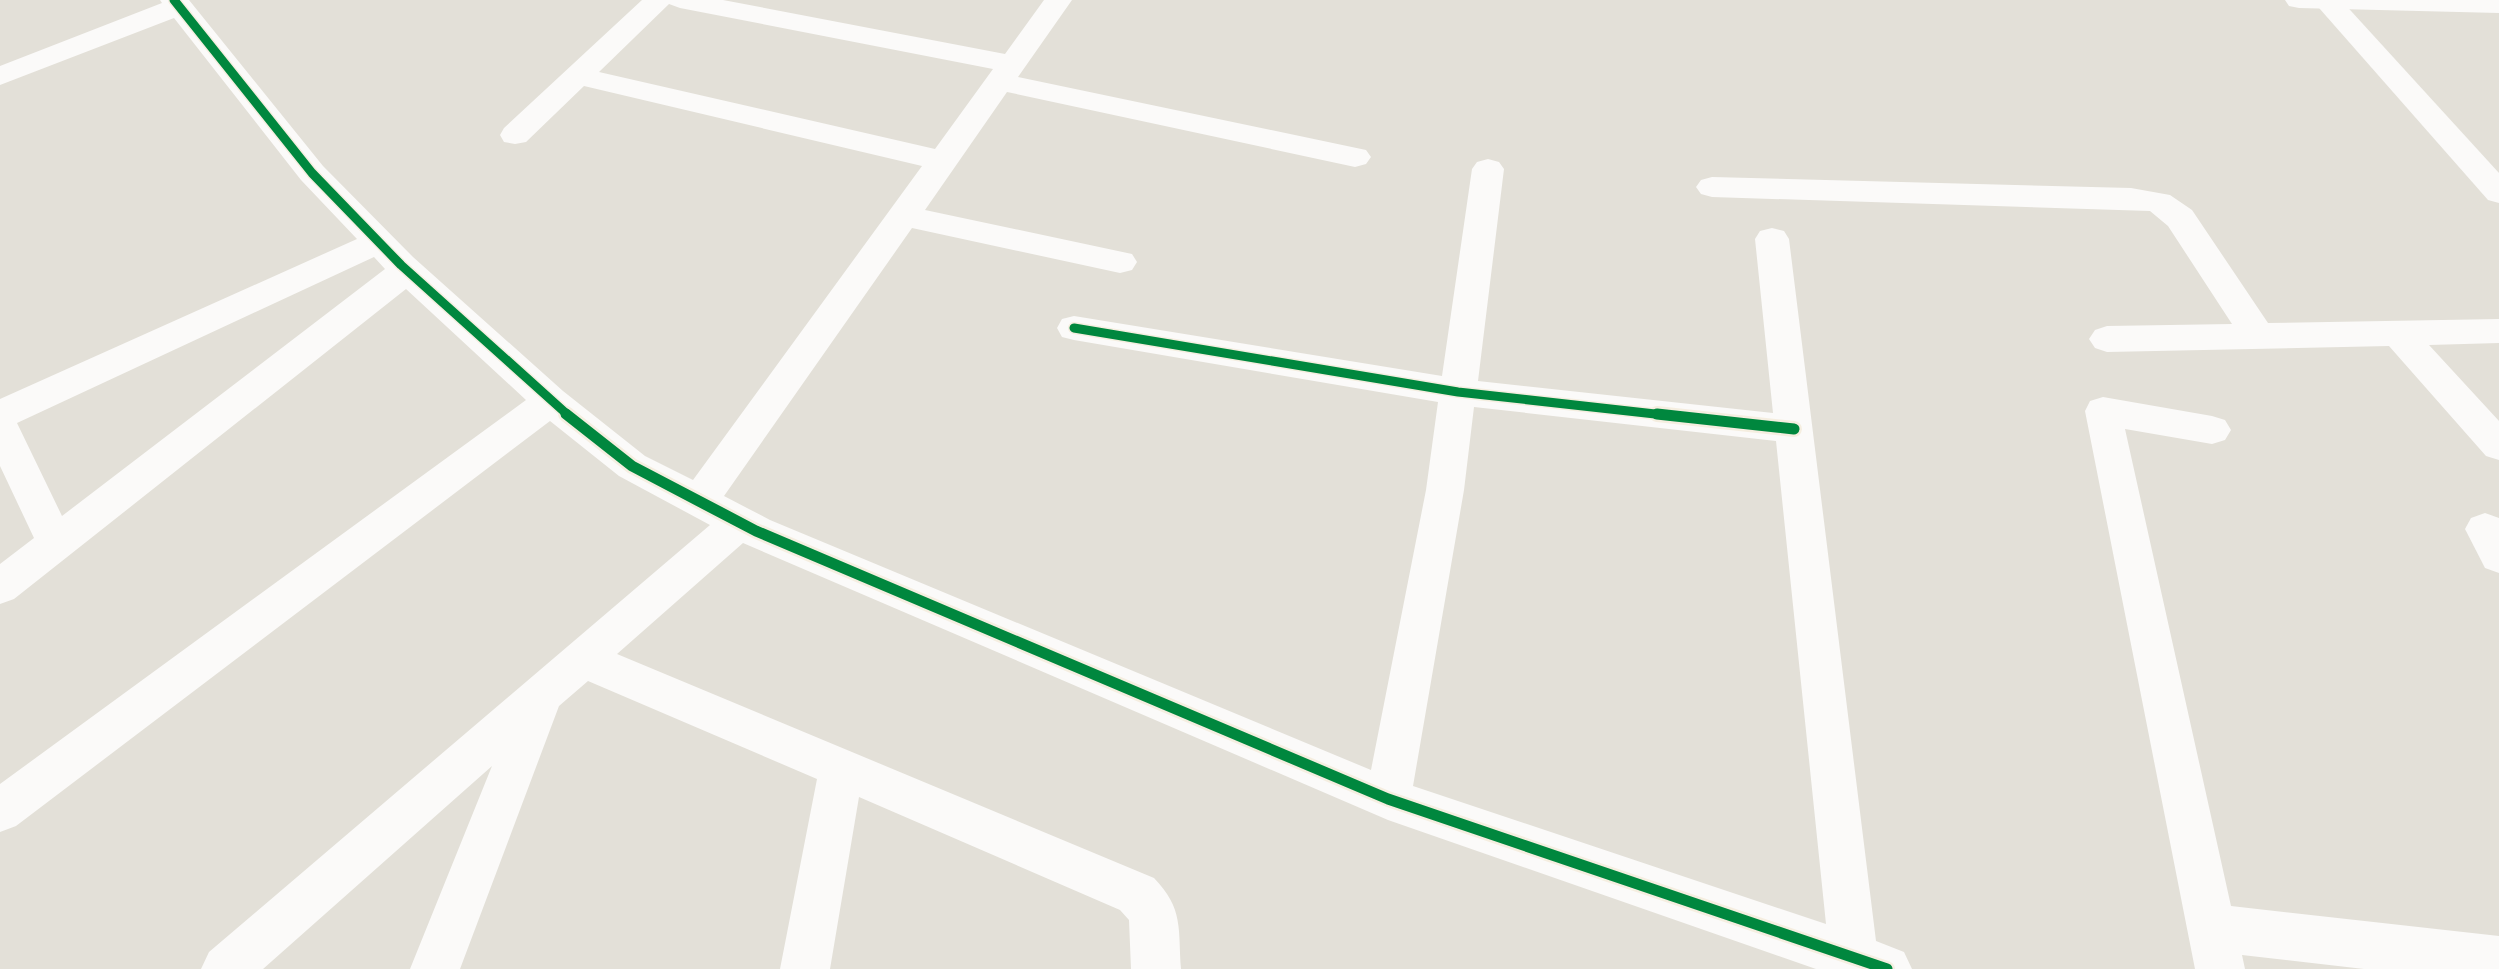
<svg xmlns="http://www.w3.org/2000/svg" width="2499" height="969" font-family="'Varela Round',sans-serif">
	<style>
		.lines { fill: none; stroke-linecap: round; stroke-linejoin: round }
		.minor { fill: #fbfaf9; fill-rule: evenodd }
		.major { fill: #fbfaf9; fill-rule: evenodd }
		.cycleway-far1-casing { stroke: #f5eee0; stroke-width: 12 }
		.cycleway-casing { stroke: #f5eee0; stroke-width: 16 }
		.cycleway-far1 { stroke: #00873e; stroke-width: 9 }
		.cycleway { stroke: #00873e; stroke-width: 11 }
	</style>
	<rect width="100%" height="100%" fill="#e3e0d8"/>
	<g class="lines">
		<g class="minor">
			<path d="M160 0H189L323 166 413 257 563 391 645 456 693 480 922 166 584 86 526 142 515 144 504 142 500 135 504 128 642 0H723L1005 54 1044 0H1072L1018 77 1366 150 1371 157 1366 164 1355 167 1007 92 925 210 1132 254 1137 262 1132 270 1120 273 912 228 724 496 770 520 1371 770 1426 490 1438 402 1074 340 1062 337 1057 328 1062 319 1074 316 1442 376 1472 169 1477 162 1488 159 1499 162 1504 169 1478 381 1773 413 1755 239 1760 231 1772 228 1784 231 1789 239 1876 941 1904 952 1912 969H1816L1388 820 743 543 617 654 1154 878C1184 909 1178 929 1181 969H1131L1129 920 1120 910 859 797 830 969H780L817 779 588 681 559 706 460 969H410L492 766 263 969H201L209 952 710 525 619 476 550 421 16 826 0 832V784L526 400 406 289 14 599 0 604V564L34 538 0 466V399L357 239 301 180 174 18 0 85V66L162 3ZM669 4 680 8 993 69 935 149 599 72ZM374 257 385 269 62 516 17 423ZM1474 407 1776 441 1826 924 1413 786 1464 490Z"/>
			<polygon points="2312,0 2341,0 2499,173 2499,203 2488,200"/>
			<polygon points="1712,177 2131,188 2170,195 2192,210 2268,323 2499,319 2499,343 2429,345 2499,421 2499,460 2486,456 2389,346 2107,352 2095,348 2089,339 2095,330 2107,326 2232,324 2168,226 2150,211 1712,197 1701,194 1696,187 1701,180"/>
			<polygon points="2103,397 2212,416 2225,420 2231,430 2225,440 2212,444 2125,429 2231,906 2499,936 2499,969 2364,969 2242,955 2245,969 2195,969 2085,411 2090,401"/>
			<polygon points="2485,513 2499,518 2499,573 2485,568 2465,529 2471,518"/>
		</g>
		<polygon class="major" points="2285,0 2499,0 2499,13 2299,8 2289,6"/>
		<defs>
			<g id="cycleway-far1">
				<polyline points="174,0 312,173 401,265 569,416"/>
				<polyline points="1074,328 1458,392 1673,416"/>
			</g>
			<g id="cycleway">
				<polyline points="566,414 632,466 756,531 1388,799 1887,969"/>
				<polyline points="1657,414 1794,429"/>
			</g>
		</defs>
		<use href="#cycleway-far1" class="cycleway-far1-casing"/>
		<use href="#cycleway" class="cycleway-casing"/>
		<use href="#cycleway-far1" class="cycleway-far1"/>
		<use href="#cycleway" class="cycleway"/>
	</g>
</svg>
